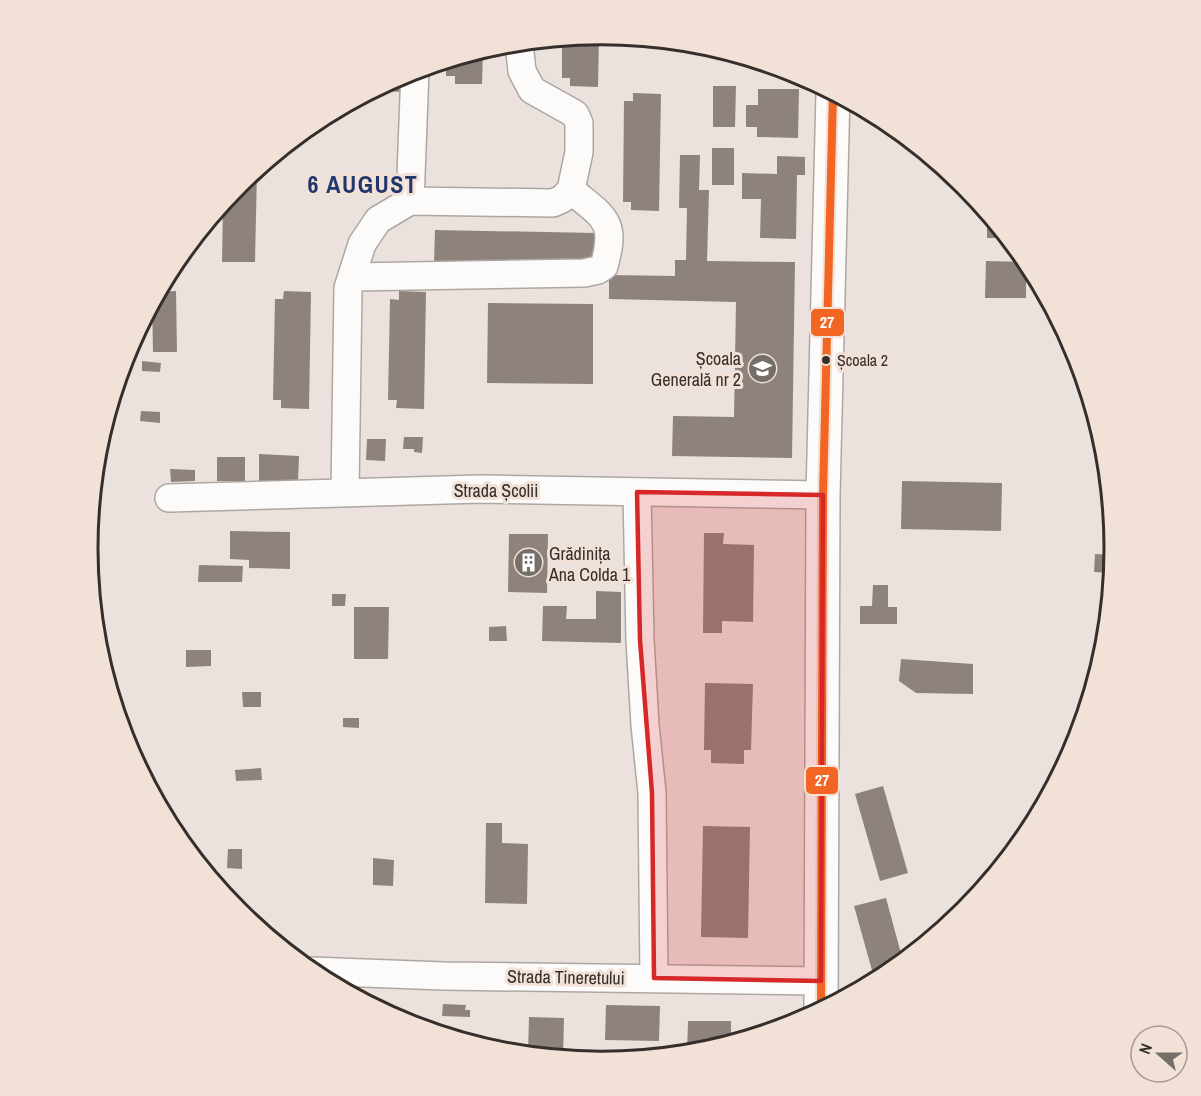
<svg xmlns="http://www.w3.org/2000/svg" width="1201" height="1096" font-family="'Archivo Narrow',sans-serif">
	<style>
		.building { fill: #8e837c }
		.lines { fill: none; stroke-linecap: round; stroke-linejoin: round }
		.minor-casing { stroke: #ada7a2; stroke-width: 30 }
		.tertiary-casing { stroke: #ada7a2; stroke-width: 36 }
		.minor { stroke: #fcfbfa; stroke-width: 27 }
		.tertiary { stroke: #fcfbfa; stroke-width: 33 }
		.bus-1-casing { stroke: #f1e1d7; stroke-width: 12 }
		.bus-1 { stroke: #f26522; stroke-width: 8 }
		.marked { fill: #d62828; fill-opacity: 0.2; stroke: #d62828; stroke-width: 4.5; stroke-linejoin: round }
		.bus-dot { fill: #352f2b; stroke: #f1e1d7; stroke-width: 2 }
		.labels { text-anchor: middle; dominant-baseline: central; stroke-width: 6; stroke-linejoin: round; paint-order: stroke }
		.bus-label { font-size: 16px; fill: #352f2b; stroke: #f1e1d7; text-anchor: start }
		.poi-label { font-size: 18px; fill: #352f2b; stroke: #f1e1d7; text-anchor: end }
		.street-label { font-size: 18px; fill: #352f2b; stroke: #f1e1d7 }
		.district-label { font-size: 24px; font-weight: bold; letter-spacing: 1.5px; fill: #22366e; stroke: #f1e1d7 }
		.rim { fill: none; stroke: #352f2b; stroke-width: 3 }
		.line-badge { stroke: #f1e1d7; stroke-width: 2 }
		.badge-label { font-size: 16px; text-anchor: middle; font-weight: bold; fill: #fff }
	</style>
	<rect width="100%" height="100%" fill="#ebe2dd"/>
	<g class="building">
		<polygon points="599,35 598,87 570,86 570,78 562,78 562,38"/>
		<polygon points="483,50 482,84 455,84 455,76 446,76 446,61"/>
		<polygon points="404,73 408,92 372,91"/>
		<polygon points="713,86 736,86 735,127 713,127"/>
		<polygon points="758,89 799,89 798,138 757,137 757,127 746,127 746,105 758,105"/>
		<polygon points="633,93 661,94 659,211 631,210 631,202 623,202 624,101 633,101"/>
		<rect x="712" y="148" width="22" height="37"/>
		<polygon points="680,155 700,155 699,190 709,190 707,261 795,262 792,458 672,456 673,416 734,417 736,302 609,299 609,275 675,276 675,260 686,260 687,208 679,208"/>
		<polygon points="777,156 805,157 805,175 797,175 796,239 760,238 761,199 742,199 742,173 777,174"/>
		<polygon points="257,169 255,262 222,262 223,203 238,185"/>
		<polygon points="987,214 1007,238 987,238"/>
		<polygon points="435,230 596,233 596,266 434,263"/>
		<polygon points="986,261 1026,262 1026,298 985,298"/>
		<polygon points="176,291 177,352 153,352 152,302 158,292"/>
		<polygon points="284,291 311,292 309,409 281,408 281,400 273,400 275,299 283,299"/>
		<polygon points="399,291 426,292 424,409 396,408 397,400 388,400 390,299 399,300"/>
		<polygon points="488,303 593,304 593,384 487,383"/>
		<polygon points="142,361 161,363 160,372 142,371"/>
		<polygon points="141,411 160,412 160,423 140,421"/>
		<polygon points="404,437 423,437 422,453 414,452 414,449 403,449"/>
		<polygon points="367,439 386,439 385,461 366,460"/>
		<polygon points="259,454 299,456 298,482 259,481"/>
		<rect x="217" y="457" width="28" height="24"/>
		<polygon points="170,469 195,470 195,481 171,482"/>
		<polygon points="902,481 1002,483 1001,531 901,529"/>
		<polygon points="230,531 290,532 290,569 249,568 249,560 230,559"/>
		<polygon points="704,533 724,533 723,544 754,545 753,622 722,621 722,633 703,633"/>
		<polygon points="509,534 548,534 547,593 508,592"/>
		<polygon points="1095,554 1113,555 1112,573 1094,572"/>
		<polygon points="199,565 243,566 242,582 198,582"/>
		<polygon points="873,585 888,585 888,607 897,607 897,624 860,624 860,606 872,606"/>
		<polygon points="596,591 621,592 621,643 542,641 543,606 567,606 566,619 596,619"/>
		<polygon points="332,594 346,594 345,606 332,606"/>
		<polygon points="354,607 389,607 388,659 354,659"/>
		<polygon points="506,626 507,641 489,641 489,627"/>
		<polygon points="186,650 211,650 211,666 186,667"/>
		<polygon points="901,659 973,664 973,694 916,693 899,681"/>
		<polygon points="705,683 753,684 751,750 744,750 744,764 711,763 711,750 704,750"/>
		<polygon points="242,692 261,692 261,707 243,707"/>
		<polygon points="343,718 359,718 359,728 343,727"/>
		<polygon points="261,768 262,780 236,781 235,770"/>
		<polygon points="883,786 908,873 880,881 855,794"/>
		<polygon points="486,823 502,823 502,843 528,844 527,904 485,903"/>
		<polygon points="703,826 750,827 748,938 701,937"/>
		<polygon points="228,849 242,849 242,869 227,868"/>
		<polygon points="373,858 394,860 393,886 373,885"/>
		<polygon points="886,898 903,961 875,981 854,906"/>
		<polygon points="443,1004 466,1005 465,1010 470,1010 470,1017 442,1016"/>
		<polygon points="606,1005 660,1006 659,1041 605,1040"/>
		<polygon points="529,1017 564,1018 563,1058 528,1054"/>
		<polygon points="688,1021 731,1021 731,1043 700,1052 687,1053"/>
	</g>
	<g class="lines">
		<defs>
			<g id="minor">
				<polyline points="410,201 415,70"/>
				<path d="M352 277 584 273 598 270 604 266C617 220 604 218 571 190"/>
				<polyline points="345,492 348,288 362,244 378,220 410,201 553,203 562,199 571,190 579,152 579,123 575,114 532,90 522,71 519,43"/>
				<polyline points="637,492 640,640 645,725 652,793 654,978"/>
				<polyline points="169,498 480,489 823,495"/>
				<polyline points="311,971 444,976 821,981"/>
			</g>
			<polyline id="tertiary" points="821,1010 823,495 833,93"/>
		</defs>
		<use href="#minor" class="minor-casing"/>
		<use href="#tertiary" class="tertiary-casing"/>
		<use href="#minor" class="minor"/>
		<use href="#tertiary" class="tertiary"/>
		<defs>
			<polyline id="bus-1" points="821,1010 823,495 833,93"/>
		</defs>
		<use href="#bus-1" class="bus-1-casing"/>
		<use href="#bus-1" class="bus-1"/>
	</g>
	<path class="marked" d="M637 492 823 495 821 981 654 978 652 793 640 640Z"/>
	<defs>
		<symbol id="school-disc" viewBox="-11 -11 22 22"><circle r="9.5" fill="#756e69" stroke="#f1e1d7"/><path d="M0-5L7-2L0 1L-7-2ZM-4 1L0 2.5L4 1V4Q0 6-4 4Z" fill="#fff"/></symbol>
		<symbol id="building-disc" viewBox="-11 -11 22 22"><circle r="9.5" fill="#756e69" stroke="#f1e1d7"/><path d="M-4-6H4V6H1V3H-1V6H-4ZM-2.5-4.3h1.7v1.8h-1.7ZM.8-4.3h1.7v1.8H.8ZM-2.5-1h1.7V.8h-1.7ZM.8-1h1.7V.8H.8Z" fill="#fff"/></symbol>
	</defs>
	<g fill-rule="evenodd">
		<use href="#school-disc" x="746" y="352" width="33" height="33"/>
		<use href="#building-disc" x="512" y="546" width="33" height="33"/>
	</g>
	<circle class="bus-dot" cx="826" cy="360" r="5"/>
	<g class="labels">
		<g class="bus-label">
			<text x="837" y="360">Școala 2</text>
		</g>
		<g class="poi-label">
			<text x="741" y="358">Școala<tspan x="741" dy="21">Generală nr 2</tspan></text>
			<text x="549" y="553" text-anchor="start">Grădinița<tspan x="549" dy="21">Ana Colda 1</tspan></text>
		</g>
		<g class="street-label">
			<text x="496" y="490">Strada Școlii</text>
			<text transform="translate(566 977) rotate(1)">Strada Tineretului</text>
		</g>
		<g class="district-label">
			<text x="363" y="184">6 AUGUST</text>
		</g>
	</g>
	<path d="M0 0H1201V1096H0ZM98 548a503 503 0 1 1 1006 0a503 503 0 1 1-1006 0Z" fill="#f1e1d7" fill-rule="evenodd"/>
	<path class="rim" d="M98 548a503 503 0 1 1 1006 0a503 503 0 1 1-1006 0Z"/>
	<g class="line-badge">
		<rect x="810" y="308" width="35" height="29" rx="6" fill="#f26522"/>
		<rect x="805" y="766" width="34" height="29" rx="6" fill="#f26522"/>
	</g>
	<g class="badge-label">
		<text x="827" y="328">27</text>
		<text x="822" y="786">27</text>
	</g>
	<g transform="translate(1159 1054) rotate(291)"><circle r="28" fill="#f1e1d7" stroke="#a69a92" stroke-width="1.5"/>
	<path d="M0-4.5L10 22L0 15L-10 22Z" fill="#756e69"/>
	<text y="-9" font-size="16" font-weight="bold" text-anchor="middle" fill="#352f2b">N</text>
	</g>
</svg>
